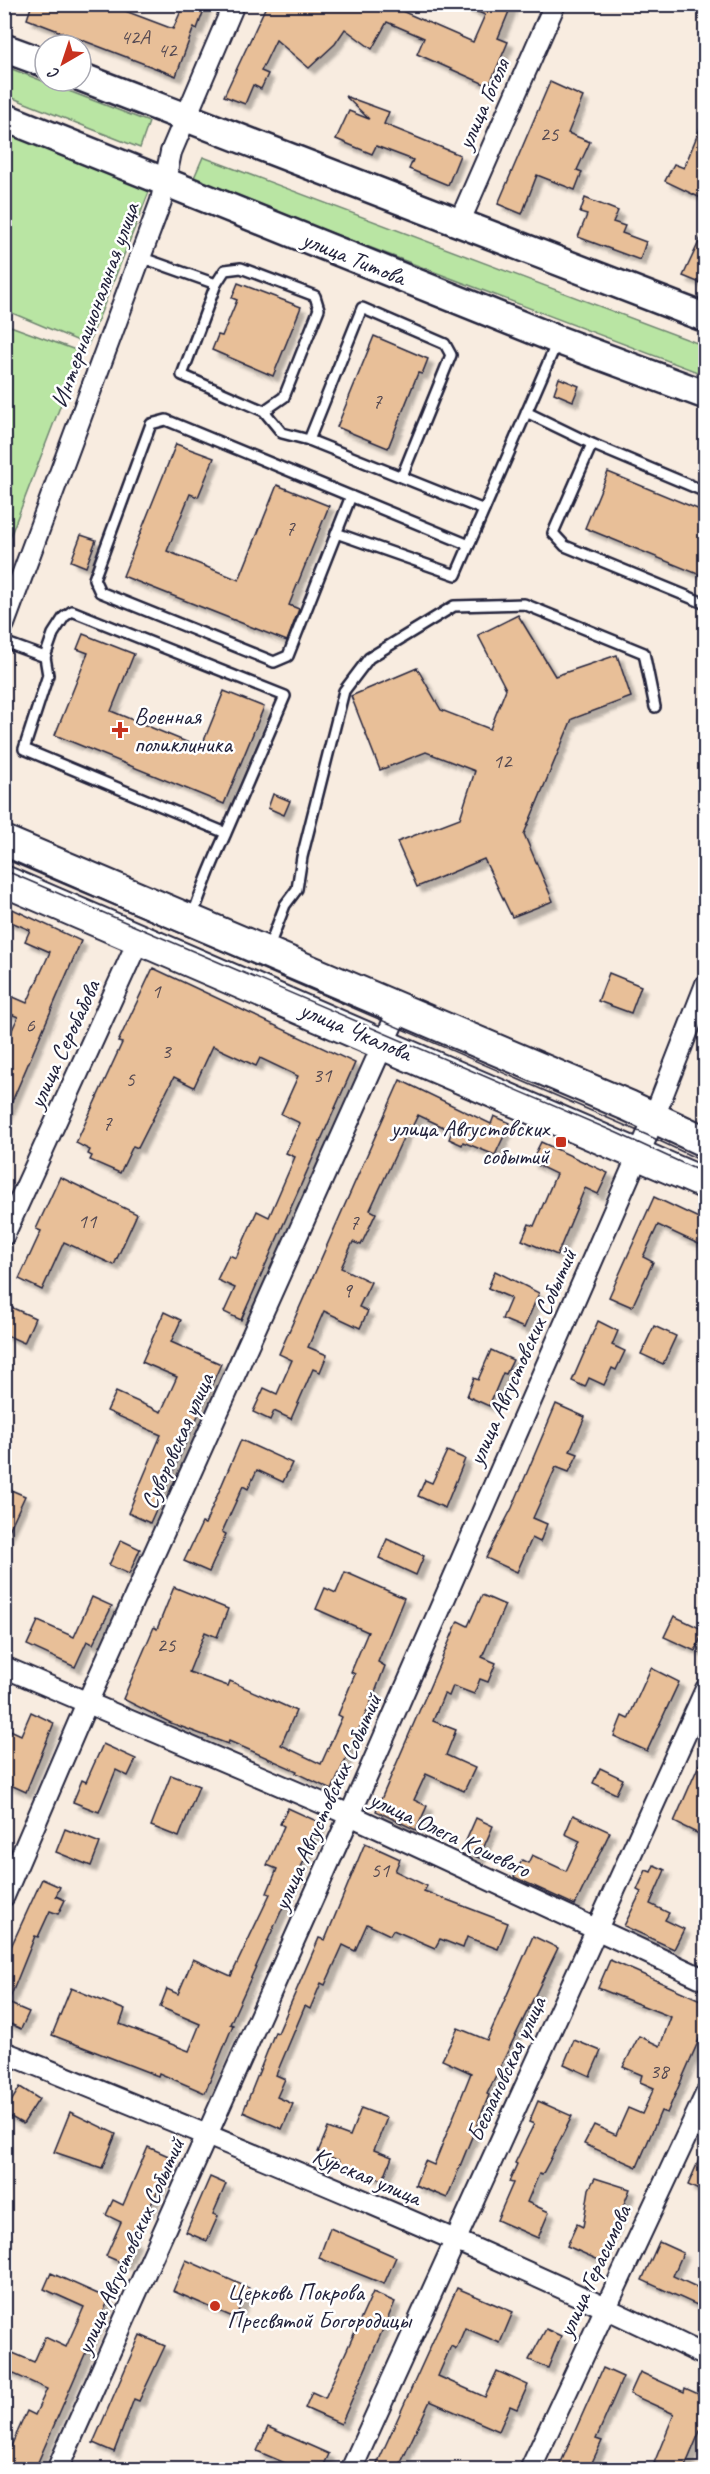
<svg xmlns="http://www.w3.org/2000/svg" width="710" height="2474" font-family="Caveat,sans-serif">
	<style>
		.green { fill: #b9e5a3; stroke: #6e846f; stroke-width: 1.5 }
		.building { fill: #e8bf98; stroke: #22223b; stroke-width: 1.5; filter: url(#shadow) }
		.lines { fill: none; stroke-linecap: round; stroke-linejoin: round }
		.lane-casing { stroke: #22223b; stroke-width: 14 }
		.street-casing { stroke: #22223b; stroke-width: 24 }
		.secondary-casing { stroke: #22223b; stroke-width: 32 }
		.primary-casing { stroke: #22223b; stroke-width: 34 }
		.lane { stroke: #fff; stroke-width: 9 }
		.street { stroke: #fff; stroke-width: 20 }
		.secondary { stroke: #fff; stroke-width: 27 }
		.primary { stroke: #fff; stroke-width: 30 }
		.tram { stroke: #22223b; stroke-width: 1.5 }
		.poi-dot { fill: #c8321e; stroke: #fff; stroke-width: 2 }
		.labels { text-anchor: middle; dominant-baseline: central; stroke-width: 5; stroke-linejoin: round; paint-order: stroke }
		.number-label { font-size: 21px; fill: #544952 }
		.street-label { font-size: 24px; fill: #22223b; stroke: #fff }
		.poi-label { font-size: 24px; fill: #22223b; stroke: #fff; text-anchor: start }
	</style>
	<defs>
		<filter id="shadow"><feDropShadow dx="5.5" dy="5.5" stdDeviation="1.5" flood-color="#0004"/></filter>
	</defs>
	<rect width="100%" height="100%" fill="#f8ece0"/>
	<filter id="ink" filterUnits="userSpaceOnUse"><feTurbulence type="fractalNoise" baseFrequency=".0167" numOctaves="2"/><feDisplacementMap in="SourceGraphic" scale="12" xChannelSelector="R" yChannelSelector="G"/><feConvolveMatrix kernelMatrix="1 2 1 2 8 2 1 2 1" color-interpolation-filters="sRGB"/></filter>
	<g filter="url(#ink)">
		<g class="green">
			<polygon points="4,66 149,122 140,148 5,95"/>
			<polygon points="4,131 151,187 88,345 5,310"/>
			<polygon points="203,157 705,346 705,375 193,180"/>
			<polygon points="5,324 81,352 5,550 4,325"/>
		</g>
		<g class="building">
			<polygon points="32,4 107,4 173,29 184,4 206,4 197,29 194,27 176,76 27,19"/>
			<polygon points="267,4 396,4 395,8 473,42 485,15 460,4 512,4 498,38 508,42 489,86 417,54 424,38 387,22 372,49 345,29 335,44 309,68 276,40 261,71 268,74 261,89 253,85 245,104 224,96"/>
			<polygon points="550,82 583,97 568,133 590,142 577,170 582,172 575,190 537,175 522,214 498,204"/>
			<polygon points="345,96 389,112 384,124 460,155 448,185 409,169 413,160 376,146 372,154 336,139 349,111 369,119"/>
			<polygon points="705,116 705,200 665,181 674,164 684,168"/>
			<polygon points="585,198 618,211 613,222 625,226 622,233 646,242 640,260 578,237 587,215 580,213"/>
			<polygon points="705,229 705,285 683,276"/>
			<polygon points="238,283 301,307 273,376 212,350 218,335 222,336 237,300 232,298"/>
			<polygon points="374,336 428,359 422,374 418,373 388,448 337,427"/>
			<polygon points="559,378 579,386 573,401 554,393"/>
			<polygon points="176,444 214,458 198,497 190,494 167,551 239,580 277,485 329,506 289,605 299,609 287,641 123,576"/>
			<polygon points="608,472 705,512 705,577 585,528"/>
			<polygon points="81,535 96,540 86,567 71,561"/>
			<polygon points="518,615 555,676 617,655 631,697 572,719 524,834 553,901 512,917 484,859 417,887 397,842 460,818 475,771 426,752 380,770 351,696 417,668 441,710 490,729 506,689 478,635"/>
			<polygon points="83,634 134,654 111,711 201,748 224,691 264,707 224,804 55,735 88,653 77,649"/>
			<polygon points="273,794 290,801 284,815 268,808"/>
			<polygon points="4,905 81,941 4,1120 4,1047 18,1017 4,1011 4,993 27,1003 50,952 25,941 30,930 4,919"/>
			<polygon points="153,968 355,1063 241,1320 224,1312 235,1288 217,1280 229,1255 236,1258 257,1211 269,1217 295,1157 286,1153 300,1123 281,1114 298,1076 260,1058 256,1066 213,1046 194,1087 174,1077 138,1148 133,1146 120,1173 90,1160 92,1156 88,1154 90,1150 76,1143 122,1043 118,1042"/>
			<polygon points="609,973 641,986 631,1013 598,1001"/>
			<polygon points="400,1080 491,1124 494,1116 510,1123 495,1155 463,1142 462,1145 449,1139 452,1131 418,1115 412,1127 409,1125 370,1210 376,1213 361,1245 353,1242 341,1268 371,1282 359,1307 368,1311 360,1328 324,1311 308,1347 327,1355 320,1372 313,1369 291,1419 274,1411 270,1420 253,1412 264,1388 277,1394 292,1360 279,1354"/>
			<polygon points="541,1142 608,1173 598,1194 585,1188 557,1255 522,1240 529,1224 534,1226 556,1174 531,1162"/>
			<polygon points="60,1177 137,1214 114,1265 64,1242 42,1290 19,1279 41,1231 36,1229"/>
			<polygon points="654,1197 705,1221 705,1247 658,1225 643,1257 653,1262 632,1307 609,1297"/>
			<polygon points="495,1271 539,1293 524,1328 502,1319 511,1298 488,1288"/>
			<polygon points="4,1304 35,1318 24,1343 4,1334"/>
			<polygon points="164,1312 181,1320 171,1342 221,1364 150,1523 128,1513 161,1435 107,1411 116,1392 161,1412 177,1377 142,1362"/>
			<polygon points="598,1321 618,1331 612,1345 625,1351 616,1370 612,1368 604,1385 589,1378 585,1387 572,1381"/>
			<polygon points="654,1326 676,1336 663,1364 641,1354"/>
			<polygon points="491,1350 513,1360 506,1374 503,1373 489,1406 467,1396 474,1378 478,1380"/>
			<polygon points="556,1404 585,1417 570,1451 578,1454 569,1472 556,1467 533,1518 547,1524 540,1542 532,1538 517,1572 486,1558 512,1508"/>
			<polygon points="241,1440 292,1463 283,1482 257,1470 248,1489 243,1486 222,1532 226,1534 209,1572 184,1561 202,1523 205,1524"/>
			<polygon points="447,1451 465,1459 445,1508 418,1496 425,1480 432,1483"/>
			<polygon points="4,1487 25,1496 4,1541"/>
			<polygon points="387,1539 424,1556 416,1575 379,1558"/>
			<polygon points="121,1540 140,1549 129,1574 109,1565"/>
			<polygon points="345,1572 404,1598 378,1662 385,1666 374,1695 332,1790 296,1773 297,1771 229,1741 228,1744 171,1723 123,1699 154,1627 157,1629 174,1587 228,1609 217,1637 205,1632 189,1672 228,1686 230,1681 296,1711 281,1745 321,1764 342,1717 338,1715 355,1674 351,1672 368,1632 316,1609 325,1588 336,1593"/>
			<polygon points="482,1595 505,1605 482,1657 496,1663 488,1682 480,1679 474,1694 453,1686 449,1696 444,1694 433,1721 456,1730 446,1755 475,1768 464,1791 426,1774 414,1800 427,1806 416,1830 376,1811 458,1621 468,1626"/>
			<polygon points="92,1597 112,1606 93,1644 87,1641 75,1667 27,1645 38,1621 74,1637"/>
			<polygon points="674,1616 704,1630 695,1651 664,1637"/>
			<polygon points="651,1668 679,1682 647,1751 614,1736 622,1716 628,1719"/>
			<polygon points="31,1712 54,1723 26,1792 4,1782 4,1727 21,1735"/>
			<polygon points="103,1744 136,1759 128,1776 116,1770 99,1812 73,1802 82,1780 86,1782"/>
			<polygon points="705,1751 705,1837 674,1822"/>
			<polygon points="600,1768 623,1779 616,1794 593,1783"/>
			<polygon points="171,1775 199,1786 179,1837 151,1826"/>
			<polygon points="288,1808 321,1823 230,2024 233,2025 205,2093 159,2073 158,2076 52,2035 71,1988 125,2010 120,2024 189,2051 200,2024 160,2007 167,1989 178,1994 193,1959 231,1976 270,1894 267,1893 277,1869 267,1865 284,1826 280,1824"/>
			<polygon points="573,1815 610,1832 575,1905 514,1877 522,1860 528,1863 532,1855 566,1871 580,1841 565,1834"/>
			<polygon points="476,1818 493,1826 479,1858 462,1850"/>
			<polygon points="65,1829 100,1843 91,1866 56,1852"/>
			<polygon points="365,1843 400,1859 395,1871 427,1886 424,1891 508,1923 498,1949 467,1937 463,1948 440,1939 435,1948 393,1930 390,1935 367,1924 355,1951 343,1945 325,1985 321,1983 310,2009 305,2006 276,2075 285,2079 277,2097 293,2104 282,2129 243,2112 275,2032 278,2033 319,1938 325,1940"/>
			<polygon points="654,1865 665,1870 650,1904 669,1913 665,1920 684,1929 674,1949 624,1926 641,1892 637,1890 646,1870 651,1872"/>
			<polygon points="42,1879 60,1887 56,1896 65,1900 58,1914 50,1911 38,1937 35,1936 8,2003 29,2012 21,2029 4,2021 4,1962"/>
			<polygon points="533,1936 558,1948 487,2094 489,2095 447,2198 415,2185 425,2161 434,2165 471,2073 442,2060 458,2028 487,2040"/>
			<polygon points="610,1960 705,2002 705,2026 667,2113 661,2111 637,2167 584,2144 594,2125 616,2135 628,2108 642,2114 654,2088 640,2082 642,2075 623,2067 639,2036 660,2046 671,2017 598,1988"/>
			<polygon points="574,2040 601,2051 590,2076 564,2064"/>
			<polygon points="20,2087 39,2099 23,2124 4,2113"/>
			<polygon points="538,2101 572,2116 549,2162 542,2175 539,2174 527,2202 549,2212 538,2238 497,2220 513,2183 509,2182 517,2164 515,2163 534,2124 529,2122"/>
			<polygon points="361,2108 387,2118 374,2150 392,2157 383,2180 339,2165 340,2161 318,2152 328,2128 350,2136"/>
			<polygon points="70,2112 116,2134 102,2168 54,2152"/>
			<polygon points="705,2146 705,2193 688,2185"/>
			<polygon points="148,2147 173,2158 148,2211 144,2209 130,2238 135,2240 125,2264 106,2256 121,2222 106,2215 113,2200 123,2205"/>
			<polygon points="210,2177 226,2184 213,2214 218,2216 207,2241 186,2232"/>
			<polygon points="595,2178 630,2189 601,2261 567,2246 577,2224 583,2227 589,2189"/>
			<polygon points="330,2228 396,2257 384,2284 319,2258"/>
			<polygon points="659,2242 683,2253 673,2276 703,2290 697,2305 642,2280"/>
			<polygon points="186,2260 249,2288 235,2318 173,2291"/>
			<polygon points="51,2273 109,2299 35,2469 18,2469 4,2463 4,2443 11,2446 27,2411 35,2415 47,2389 5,2370 13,2353 34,2362 45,2337 66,2347 84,2307 44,2289"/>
			<polygon points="457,2288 513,2312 500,2343 465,2328 456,2349 451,2346 438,2376 485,2397 497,2371 528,2385 517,2409 510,2406 499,2431 430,2401 398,2469 391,2469 377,2464"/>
			<polygon points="373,2292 395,2302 341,2424 305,2408 312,2392 325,2398"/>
			<polygon points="546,2329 561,2336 548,2368 529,2360"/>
			<polygon points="140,2335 165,2346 139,2401 134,2399 114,2452 93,2443"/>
			<polygon points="603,2368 623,2377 596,2439 602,2441 589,2469 558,2469"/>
			<polygon points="640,2372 684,2392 685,2388 705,2397 705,2419 684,2469 669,2469 654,2463 674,2414 630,2394"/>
			<polygon points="268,2427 329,2454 322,2469 299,2469 257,2451"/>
		</g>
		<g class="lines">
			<defs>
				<g id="lane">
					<polyline points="140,257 216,284"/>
					<polyline points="264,411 284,397 319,309 315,296 241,268 225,270 216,284 182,375 264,411 282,433 309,440 484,510"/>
					<polyline points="526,412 592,444 706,492"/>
					<polyline points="309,440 362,308 445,344 451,355 402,476"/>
					<polyline points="592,444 553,533 565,546 706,604"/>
					<polyline points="351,496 288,656 274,662 100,592 94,579 151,424 166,420 469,545"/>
					<polyline points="336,533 456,575 557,342"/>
					<polyline points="4,642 45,657"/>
					<path d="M192 917C202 889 213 861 226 833L285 696 72 611 64 617 53 634 45 657 48 675 24 749 226 833"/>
					<polyline points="268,949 285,905 297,889 302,857 344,691 369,658 454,606 524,604 644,653 655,707"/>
				</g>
				<g id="street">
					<polyline points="459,223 555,4"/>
					<polyline points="4,624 161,201 171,152 234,4"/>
					<polyline points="4,1235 139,939"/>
					<polyline points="4,1667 350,1815 706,1980"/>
					<polyline points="4,1896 87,1703 399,1009"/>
					<path d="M4 2052C240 2148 477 2244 706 2356"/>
					<polyline points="57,2470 350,1815 647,1135 706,984"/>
					<polyline points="351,2470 706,1689"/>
					<polyline points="530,2470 706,2094"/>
				</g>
				<g id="secondary">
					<polyline points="4,48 45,63"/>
					<polyline points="81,77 706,318"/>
					<polyline points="4,117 558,340 706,395"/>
				</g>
				<g id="primary">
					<polyline points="4,841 629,1106 706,1142"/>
					<polyline points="4,881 706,1184"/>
				</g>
			</defs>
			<use href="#lane" class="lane-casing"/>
			<use href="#street" class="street-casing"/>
			<use href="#secondary" class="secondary-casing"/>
			<use href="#primary" class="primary-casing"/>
			<use href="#lane" class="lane"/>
			<use href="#street" class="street"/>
			<use href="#secondary" class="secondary"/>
			<use href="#primary" class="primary"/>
			<g class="tram">
				<polyline points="4,857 647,1135 706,1163"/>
				<polyline points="4,870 617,1133 706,1174"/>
			</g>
		</g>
	</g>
	<g class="poi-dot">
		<path d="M117 721h6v6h6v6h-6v6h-6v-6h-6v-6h6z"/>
		<rect x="555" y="1136" width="12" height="12" rx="3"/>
		<circle cx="215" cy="2306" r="6"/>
	</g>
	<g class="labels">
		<g class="number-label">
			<text x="135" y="37">42А</text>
			<text x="167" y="50">42</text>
			<text x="549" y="134">25</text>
			<text x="377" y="401">7</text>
			<text x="290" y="528">7</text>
			<text x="502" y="761">12</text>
			<text x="156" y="991">1</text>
			<text x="30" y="1025">6</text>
			<text x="166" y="1051">3</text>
			<text x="322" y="1075">31</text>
			<text x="130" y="1079">5</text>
			<text x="107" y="1123">7</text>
			<text x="87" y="1221">11</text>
			<text x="354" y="1222">7</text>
			<text x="347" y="1290">9</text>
			<text x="166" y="1645">25</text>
			<text x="380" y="1870">51</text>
			<text x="659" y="2071">38</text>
		</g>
		<g class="street-label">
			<text transform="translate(483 104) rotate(-66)">улица Гоголя</text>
			<text transform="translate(354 258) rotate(22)">улица Титова</text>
			<text transform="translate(95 305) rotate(-70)">Интернациональная улица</text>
			<text transform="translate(356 1031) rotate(23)">улица Чкалова</text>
			<text transform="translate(64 1044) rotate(-65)">улица Серобабова</text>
			<text transform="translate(522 1357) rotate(-66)">улица Августовских Событий</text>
			<text transform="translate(177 1441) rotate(-66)">Суворовская улица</text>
			<text transform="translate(327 1802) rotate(-66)">улица Августовских Событий</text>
			<text transform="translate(450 1834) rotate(25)">улица Олега Кошевого</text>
			<text transform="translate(506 2069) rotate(-65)">Беслановская улица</text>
			<text transform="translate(367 2176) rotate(23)">Курская улица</text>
			<text transform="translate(130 2246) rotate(-66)">улица Августовских Событий</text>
			<text transform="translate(594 2271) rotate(-65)">улица Герасимова</text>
		</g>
		<g class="poi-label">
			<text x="134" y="716">Военная<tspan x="134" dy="28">поликлиника</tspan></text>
			<text x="549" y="1128" text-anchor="end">улица Августовских<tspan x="549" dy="28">событий</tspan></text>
			<text x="227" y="2292">Церковь Покрова<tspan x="227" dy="28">Пресвятой Богородицы</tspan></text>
		</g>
	</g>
	<rect width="710" height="2474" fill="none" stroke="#fff" stroke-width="24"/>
	<rect x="12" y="12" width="686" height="2450" fill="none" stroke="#22223b" stroke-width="2" filter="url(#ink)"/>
	<g transform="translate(63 63) rotate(219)"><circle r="28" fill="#ffffff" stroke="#a7a7b1" stroke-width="1.5"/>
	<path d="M0-4.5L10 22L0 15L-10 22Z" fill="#c8321e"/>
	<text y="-9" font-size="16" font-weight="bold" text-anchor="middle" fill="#22223b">С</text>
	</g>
</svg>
